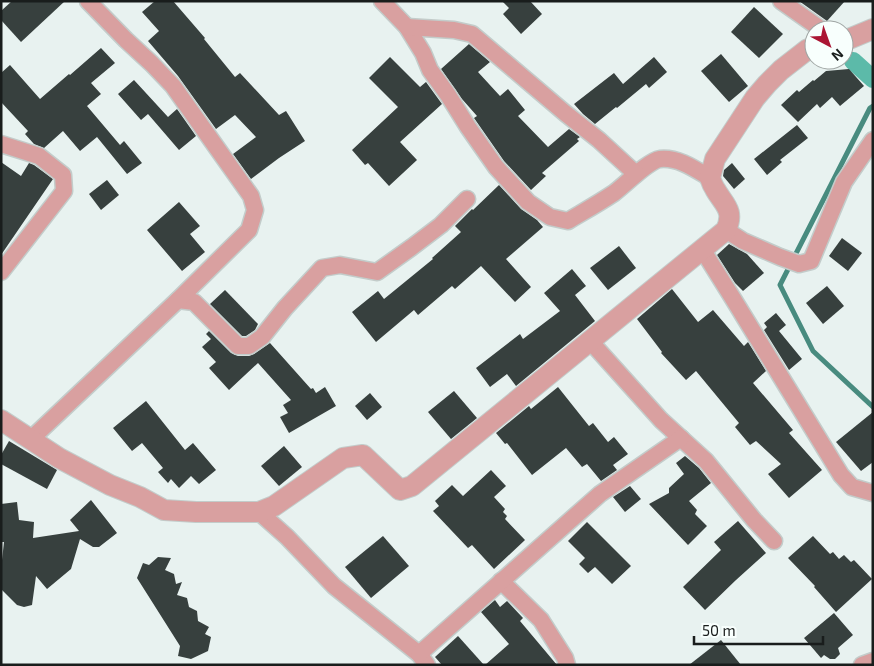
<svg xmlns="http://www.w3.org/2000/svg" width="874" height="666" font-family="'Exo 2',sans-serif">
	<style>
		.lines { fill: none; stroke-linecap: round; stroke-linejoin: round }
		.stream { stroke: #488b7f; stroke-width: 5 }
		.canal { stroke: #5cbaa9; stroke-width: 18 }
		.building { fill: #37403e }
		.minor-casing { stroke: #c3ccca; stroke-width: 19 }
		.tertiary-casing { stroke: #c3ccca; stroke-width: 22 }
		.minor { stroke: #d9a0a0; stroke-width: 16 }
		.tertiary { stroke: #d9a0a0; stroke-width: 20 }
	</style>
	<rect width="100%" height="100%" fill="#e8f2f0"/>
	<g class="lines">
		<polyline class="stream" points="873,106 870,108 780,285 813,351 873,407"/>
		<polyline class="canal" points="853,61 873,79"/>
	</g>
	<g class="building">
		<polygon points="12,1 65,1 21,42 1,20 1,11"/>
		<polygon points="155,1 173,1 205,38 204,39 235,77 240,73 279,115 286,111 305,141 279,158 251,179 233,154 256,137 235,115 216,129 178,76 148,41 159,31 142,12"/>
		<polygon points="502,1 530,1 542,14 521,34 503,14 509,8"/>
		<polygon points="799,1 845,1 827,21"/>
		<polygon points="754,7 783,34 759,58 731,32"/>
		<polygon points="469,44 490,62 478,72 500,96 508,89 525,110 518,116 548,147 569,129 580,137 577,139 579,141 542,173 546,176 531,190 504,161 474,118 477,116 462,99 441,69"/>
		<polygon points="101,48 115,63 91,83 101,94 87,106 120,145 124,141 142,163 127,174 97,137 80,151 63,131 44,148 34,144 25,134 28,131 1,102 1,73 10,65 40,99 69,74 70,75"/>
		<polygon points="721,54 748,86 729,102 701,71"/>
		<polygon points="390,57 420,87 426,82 442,104 400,142 417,160 389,186 368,163 365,165 352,150 398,107 369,78"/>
		<polygon points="654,57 667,72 649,88 646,84 617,108 616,107 595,124 583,114 574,104 614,73 623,84"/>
		<polygon points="849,69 864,86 840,106 832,97 820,108 817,104 798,122 781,105 797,90 799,92 813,80 814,81 826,71"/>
		<polygon points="134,80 168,117 177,109 196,136 179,150 148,114 141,120 118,94"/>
		<polygon points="797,125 808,138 780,160 782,162 767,175 754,159"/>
		<polygon points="1,162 21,176 29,163 34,165 53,179 1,255"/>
		<polygon points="732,163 745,179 734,189 723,176 724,170"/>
		<polygon points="107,180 119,195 101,210 89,194"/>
		<polygon points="499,185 521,209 537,220 543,227 506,259 531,287 515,302 481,266 455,289 452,286 418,315 414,310 376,342 352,312 378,291 384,299 433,259 432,258 461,232 455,226 472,209 473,210"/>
		<polygon points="179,202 200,226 190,234 205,252 182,271 147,230"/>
		<polygon points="842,238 862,253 848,271 829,256"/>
		<polygon points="729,244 747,254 764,273 743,291 735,283 717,255"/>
		<polygon points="619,246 636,268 608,290 590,268"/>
		<polygon points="572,269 586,286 575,295 595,321 516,386 507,374 490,387 476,368 520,334 523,339 560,311 544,293"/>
		<polygon points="827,286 844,306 823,324 806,303"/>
		<polygon points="672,289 698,322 713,310 744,346 748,342 766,371 753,383 793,430 789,433 822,470 789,498 768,474 781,464 756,441 750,445 735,427 739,423 696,371 686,380 661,353 662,352 637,319"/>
		<polygon points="225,290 258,324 255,330 246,336 242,336 210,304"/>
		<polygon points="776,313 786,325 779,331 802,359 789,370 764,330 767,327 764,323"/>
		<polygon points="209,331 231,353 238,356 249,356 254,354 270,343 311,389 313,388 316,393 325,387 336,406 289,433 280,417 288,413 283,405 291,400 258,363 229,390 209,368 216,362 202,347 211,339 206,334"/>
		<polygon points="558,387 589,426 593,423 608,442 614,437 628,454 613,465 617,470 601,481 587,464 582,467 566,448 532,475 507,443 505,444 496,433 529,406 531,409"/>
		<polygon points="454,391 477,418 451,439 428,412"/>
		<polygon points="370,393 382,407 367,420 355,406"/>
		<polygon points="146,401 185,450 193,443 216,470 199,484 191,476 179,488 171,479 168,483 158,472 163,468 142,443 132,451 113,428"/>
		<polygon points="873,412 873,462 861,471 836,442"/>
		<polygon points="9,441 57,470 47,489 1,464 1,455"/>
		<polygon points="284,446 302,467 279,486 261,466"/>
		<polygon points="685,456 699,468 711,483 689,501 697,510 695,514 707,526 688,545 649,504 669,493 669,488 684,474 676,463"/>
		<polygon points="491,470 506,486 494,497 505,509 503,512 507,516 505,519 525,540 494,569 472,545 468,548 433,511 439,506 435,501 452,485 463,496"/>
		<polygon points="630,486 641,499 625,512 613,497"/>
		<polygon points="91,500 117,533 99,547 93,547 80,539 71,569 47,589 36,576 32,605 24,607 17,605 1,589 1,569 4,542 1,542 1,504 17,502 19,520 34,522 33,538 79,531 70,520"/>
		<polygon points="738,521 766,553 736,580 705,610 683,587 721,550 714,542"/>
		<polygon points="587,522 631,566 612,584 595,567 588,573 579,564 585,558 568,541"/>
		<polygon points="383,536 409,566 371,598 345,567"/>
		<polygon points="813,536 830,554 833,552 839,559 844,555 851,562 854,560 872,579 836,612 814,587 815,586 788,558"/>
		<polygon points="158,557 171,558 165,570 174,574 176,584 182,582 177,595 187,598 189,607 197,611 198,621 209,627 205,634 211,637 208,651 191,659 178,656 180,646 137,578 143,563 149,565"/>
		<polygon points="495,600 500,607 507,601 508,602 523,618 520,621 557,665 485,665 509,644 481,612"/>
		<polygon points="834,613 853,635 838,648 840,654 835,659 830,659 824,655 821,658 804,638"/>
		<polygon points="458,636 484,665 442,665 435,657"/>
		<polygon points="721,640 741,665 689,665"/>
	</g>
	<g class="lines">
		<defs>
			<g id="minor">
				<path d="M382 1 407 27 423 53 430 70 448 95 468 127 496 167 528 202 550 217 568 221C583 212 599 203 614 193 625 185 648 161 660 159 678 157 695 169 710 178"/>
				<polyline points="781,1 822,30"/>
				<polyline points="407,27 454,30 472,34 565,113 599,140 636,174"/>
				<polyline points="1,144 39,156 63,175 64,191 1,272"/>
				<polyline points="726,230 743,241 780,257 799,264 811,261 844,182 873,140"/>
				<polyline points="702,249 732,297 841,475 852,487 873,493"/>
				<polyline points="178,300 194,302 238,346 249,346 262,337 285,308 322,268 340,265 377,272 412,247 441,225 467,199"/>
				<polyline points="590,341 661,420 706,461 754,520 774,541"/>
				<polyline points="30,440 178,300 249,230 255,210 251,196 173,86 152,64 126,40 88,1"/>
				<polyline points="259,512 287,537 334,586 419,654 427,665"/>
				<polyline points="501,581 541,620 565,658 567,665"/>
				<polyline points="419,654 600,494 681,438"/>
				<polyline points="862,665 873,661"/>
			</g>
			<g id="tertiary">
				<polyline points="844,41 873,29"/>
				<path d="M1 420 59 458 110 485 140 497 164 510 196 512H259L274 506 343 458 363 455 400 490 412 486 726 230C735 210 724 205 715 189 713 186 711 181 710 178L715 159 755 98 767 84 781 70 808 49 814 48"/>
			</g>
		</defs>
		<use href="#minor" class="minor-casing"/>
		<use href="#tertiary" class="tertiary-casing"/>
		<use href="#minor" class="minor"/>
		<use href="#tertiary" class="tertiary"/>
	</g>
	<rect width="874" height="666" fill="none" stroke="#191d1c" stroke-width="5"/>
	<g transform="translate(829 45) rotate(139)"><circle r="24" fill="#f8fffd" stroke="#9fa5a3"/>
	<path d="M0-4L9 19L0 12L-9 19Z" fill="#ab1533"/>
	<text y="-8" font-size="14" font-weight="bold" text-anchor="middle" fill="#191d1c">N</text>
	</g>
	<path d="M694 636v8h129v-8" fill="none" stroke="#191d1c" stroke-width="2.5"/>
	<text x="702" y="636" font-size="15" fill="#191d1c" stroke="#f8fffd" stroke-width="4" paint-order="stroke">50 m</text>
</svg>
